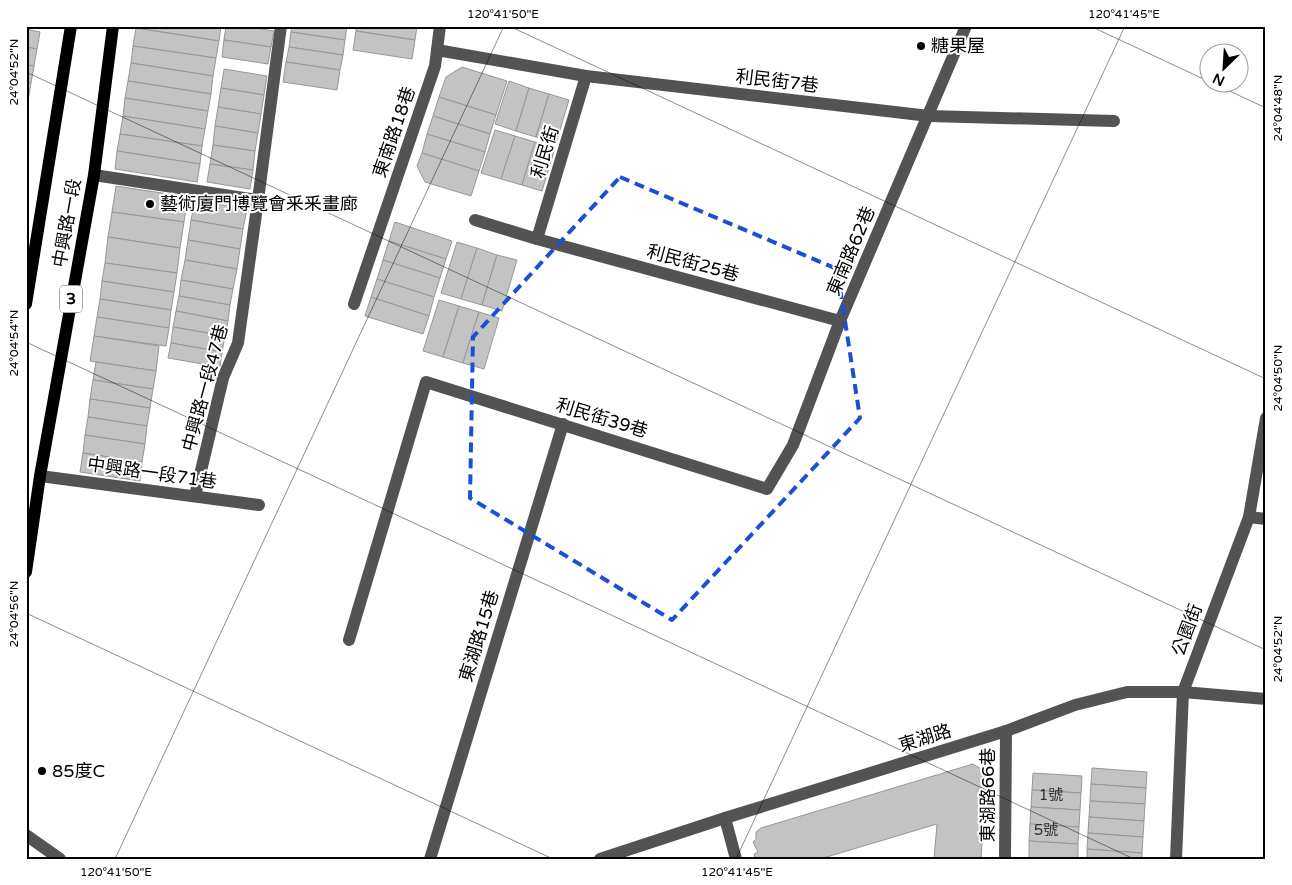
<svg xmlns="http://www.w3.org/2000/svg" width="1292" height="885" font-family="'Varela Round','Noto Sans TC',sans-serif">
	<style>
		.building { fill: #c3c3c3; stroke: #979797 }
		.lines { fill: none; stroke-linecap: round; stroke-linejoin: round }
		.minor { stroke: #535353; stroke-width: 12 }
		.major { stroke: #000; stroke-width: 12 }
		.marked { fill: none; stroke: #1d4ed8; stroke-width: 4; stroke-dasharray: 10 6; stroke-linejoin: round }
		.ticks { fill: none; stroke: #000; stroke-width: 1; stroke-opacity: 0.45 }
		.poi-dot { fill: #000; stroke: #fff; stroke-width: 2 }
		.labels { text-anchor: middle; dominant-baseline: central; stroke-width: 4; stroke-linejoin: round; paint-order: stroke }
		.number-label { font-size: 15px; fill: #313131 }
		.shield { fill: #fff; stroke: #4c4c4c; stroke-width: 1 }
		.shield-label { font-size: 16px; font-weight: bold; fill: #000 }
		.poi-label { font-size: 18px; fill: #000; stroke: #fff; text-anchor: start }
		.street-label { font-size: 18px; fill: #000; stroke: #fff }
		.neatline { fill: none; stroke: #000; stroke-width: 2 }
		.ticks-label { font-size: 12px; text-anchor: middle; fill: #000 }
	</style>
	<rect width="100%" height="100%" fill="#fff"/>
	<g class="building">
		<polygon points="136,26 221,26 219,41 136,28"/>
		<polygon points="226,26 245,26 274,31 271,47 224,40"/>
		<polygon points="292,26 347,26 345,40 291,32"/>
		<polygon points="356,26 417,26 415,40 356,31"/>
		<polygon points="136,28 219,41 216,58 133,46"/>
		<polygon points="26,29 40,32 37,49 26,47"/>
		<polygon points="356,31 415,40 412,59 353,50"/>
		<polygon points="291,32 345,40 343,55 289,47"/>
		<polygon points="224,40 271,47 268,64 222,57"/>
		<polygon points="133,46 216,58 213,76 131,63"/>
		<polygon points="26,47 37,49 34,66 26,65"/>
		<polygon points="289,47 343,55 340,70 286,62"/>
		<polygon points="286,62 340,70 337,90 283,82"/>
		<polygon points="131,63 213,76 211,94 128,81"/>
		<polygon points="26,65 34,66 31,83 26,82"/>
		<polygon points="462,67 507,81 496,115 439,97 446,77"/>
		<polygon points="224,69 267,76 264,95 221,88"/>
		<polygon points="128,81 211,94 208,111 125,98"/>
		<polygon points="509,81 529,88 516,131 495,124"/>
		<polygon points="26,82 31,83 28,101 26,100"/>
		<polygon points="221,88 264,95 261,114 218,107"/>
		<polygon points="529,88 549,94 536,137 516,131"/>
		<polygon points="549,94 569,100 556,143 536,137"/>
		<polygon points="439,97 496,115 490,134 433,116"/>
		<polygon points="125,98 208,111 205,129 123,116"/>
		<polygon points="218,107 261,114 258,133 215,126"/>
		<polygon points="123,116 205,129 202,146 120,134"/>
		<polygon points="433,116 490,134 485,152 427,134"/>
		<polygon points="215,126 258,133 255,151 213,145"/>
		<polygon points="495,130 515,136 501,179 481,173"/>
		<polygon points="120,134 202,146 200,164 117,151"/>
		<polygon points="427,134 485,152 479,171 422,153"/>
		<polygon points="515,136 535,142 522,185 501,179"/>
		<polygon points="535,142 555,148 542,191 522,185"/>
		<polygon points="213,145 255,151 253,170 210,164"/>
		<polygon points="117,151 200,164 197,182 115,169"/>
		<polygon points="422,153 479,171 471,196 425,182 417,166"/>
		<polygon points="210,164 253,170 250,189 207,182"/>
		<polygon points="116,186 188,197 184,222 112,212"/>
		<polygon points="195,200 247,209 243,229 191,220"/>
		<polygon points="112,212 184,222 180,248 108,237"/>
		<polygon points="191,220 243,229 240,249 188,240"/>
		<polygon points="395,222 452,241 446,259 389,241"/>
		<polygon points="108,237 180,248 177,273 105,263"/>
		<polygon points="188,240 240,249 237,269 185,260"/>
		<polygon points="389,241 446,259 440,278 383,260"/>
		<polygon points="457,242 477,248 461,299 441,293"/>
		<polygon points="477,248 497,255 482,305 461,299"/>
		<polygon points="497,255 517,260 502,311 482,305"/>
		<polygon points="185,260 237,269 233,289 181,280"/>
		<polygon points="383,260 440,278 434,297 377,279"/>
		<polygon points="105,263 177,273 174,292 102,281"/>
		<polygon points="377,279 434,297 429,316 371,297"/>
		<polygon points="181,280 233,289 230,305 179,296"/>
		<polygon points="102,281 174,292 171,310 100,299"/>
		<polygon points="179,296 230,305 228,321 176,311"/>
		<polygon points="371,297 429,316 423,334 365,316"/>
		<polygon points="100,299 171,310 169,328 97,317"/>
		<polygon points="439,300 459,306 443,357 423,351"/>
		<polygon points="459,306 479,312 463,363 443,357"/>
		<polygon points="176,311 228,321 225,336 173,327"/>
		<polygon points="479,312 499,318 484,369 463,363"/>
		<polygon points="97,317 169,328 166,346 94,336"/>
		<polygon points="173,327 225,336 222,352 171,343"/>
		<polygon points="94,336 159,346 156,371 90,361"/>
		<polygon points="171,343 222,352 220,367 168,358"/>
		<polygon points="96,362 156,371 153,389 93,380"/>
		<polygon points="93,380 153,389 150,408 90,399"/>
		<polygon points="90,399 150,408 147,426 88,417"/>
		<polygon points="88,417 147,426 145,444 85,435"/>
		<polygon points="85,435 145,444 142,462 83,453"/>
		<polygon points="83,453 142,462 140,481 80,472"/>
		<polygon points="973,764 983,770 986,775 981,859 934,859 937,824 820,859 755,859 754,854 758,852 753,842 756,839 756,832 761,828"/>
		<polygon points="1092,768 1147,772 1146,788 1091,784"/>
		<polygon points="1033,773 1082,776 1081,793 1032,790"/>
		<polygon points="1091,784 1146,788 1145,804 1090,801"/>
		<polygon points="1032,790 1081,793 1080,810 1031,807"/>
		<polygon points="1090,801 1145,804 1144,821 1089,817"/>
		<polygon points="1031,807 1080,810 1079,827 1030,824"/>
		<polygon points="1089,817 1144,821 1143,837 1088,833"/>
		<polygon points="1030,824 1079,827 1078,844 1029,841"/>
		<polygon points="1088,833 1143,837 1142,853 1087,849"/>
		<polygon points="1029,841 1078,844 1078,859 1029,858"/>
		<polygon points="1087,849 1142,853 1142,859 1087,859"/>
	</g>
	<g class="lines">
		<g class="minor">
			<polyline points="437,50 586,76 929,116 1114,121"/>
			<polyline points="94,175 258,200 238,343 223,378 195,496"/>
			<polyline points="258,200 281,26"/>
			<polyline points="475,220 537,239 840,321"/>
			<polyline points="537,239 586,76"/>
			<polyline points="354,304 435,66 440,26"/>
			<polyline points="40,476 259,505"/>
			<polyline points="1249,517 1266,519"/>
			<polyline points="349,640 426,382 767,489 793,445 840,321 966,26"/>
			<polyline points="725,818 736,859"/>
			<polyline points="26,835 60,859"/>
			<polyline points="430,859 563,424"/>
			<polyline points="600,859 725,818 1006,731 1075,705 1127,692 1183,692 1266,699"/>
			<polyline points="1005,859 1006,731"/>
			<polyline points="1176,859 1183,692 1249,517 1266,418"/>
		</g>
		<g class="major">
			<polyline points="26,304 71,26"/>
			<polyline points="26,572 40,476 94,175 113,26"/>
		</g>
	</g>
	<path class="marked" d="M620 177 837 269 860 418 672 620 470 498 473 337Z"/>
	<path class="ticks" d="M509 26 1266 379M1090 26 1210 82M26 72 1266 650M1210 82 1266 108M26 342 1134 859M26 613 553 859M115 859 504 26M736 859 1125 26"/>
	<g class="poi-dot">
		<circle cx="921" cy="46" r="5"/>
		<circle cx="150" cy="204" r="5"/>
		<circle cx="42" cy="771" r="5"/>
	</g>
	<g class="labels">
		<g class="number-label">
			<text x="1051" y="795">1號</text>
			<text x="1046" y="830">5號</text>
		</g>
		<rect class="shield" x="60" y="285.5" width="22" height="27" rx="4"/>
		<g class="shield-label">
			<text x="71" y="299">3</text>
		</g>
		<g class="poi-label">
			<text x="931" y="46">糖果屋</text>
			<text x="160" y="204">藝術廈門博覽會釆釆畫廊</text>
			<text x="52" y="771">85度C</text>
		</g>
		<g class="street-label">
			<text transform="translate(777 81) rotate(7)">利民街7巷</text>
			<text transform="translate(394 132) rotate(-71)">東南路18巷</text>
			<text transform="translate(545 152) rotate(-73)">利民街</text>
			<text transform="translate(67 223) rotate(-80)">中興路一段</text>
			<text transform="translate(851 251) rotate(-67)">東南路62巷</text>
			<text transform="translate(693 263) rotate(15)">利民街25巷</text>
			<text transform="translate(205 388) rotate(-75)">中興路一段47巷</text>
			<text transform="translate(602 418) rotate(17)">利民街39巷</text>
			<text transform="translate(152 473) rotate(8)">中興路一段71巷</text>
			<text transform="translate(1187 630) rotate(-69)">公園街</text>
			<text transform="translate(479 636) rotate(-73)">東湖路15巷</text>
			<text transform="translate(925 738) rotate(-17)">東湖路</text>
			<text transform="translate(988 795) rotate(-90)">東湖路66巷</text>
		</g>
	</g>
	<rect width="1292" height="885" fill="none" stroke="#ffffff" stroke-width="55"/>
	<g transform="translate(1224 68) rotate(205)"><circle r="24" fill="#ffffff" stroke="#999999"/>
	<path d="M0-4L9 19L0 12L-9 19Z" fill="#000000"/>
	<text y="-8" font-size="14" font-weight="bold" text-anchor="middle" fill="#000000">N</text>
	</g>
	<rect x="28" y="28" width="1236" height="830" class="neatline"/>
	<g class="ticks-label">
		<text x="503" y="18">120°41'50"E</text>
		<text x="1124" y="18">120°41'45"E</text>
		<text transform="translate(14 72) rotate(-90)" y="4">24°04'52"N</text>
		<text transform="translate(1278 108) rotate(-90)" y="4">24°04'48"N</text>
		<text transform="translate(14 343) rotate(-90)" y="4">24°04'54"N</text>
		<text transform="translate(1278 378) rotate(-90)" y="4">24°04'50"N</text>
		<text transform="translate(14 614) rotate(-90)" y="4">24°04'56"N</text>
		<text transform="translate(1278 649) rotate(-90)" y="4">24°04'52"N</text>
		<text x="116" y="876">120°41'50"E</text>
		<text x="737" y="876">120°41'45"E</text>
	</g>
</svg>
